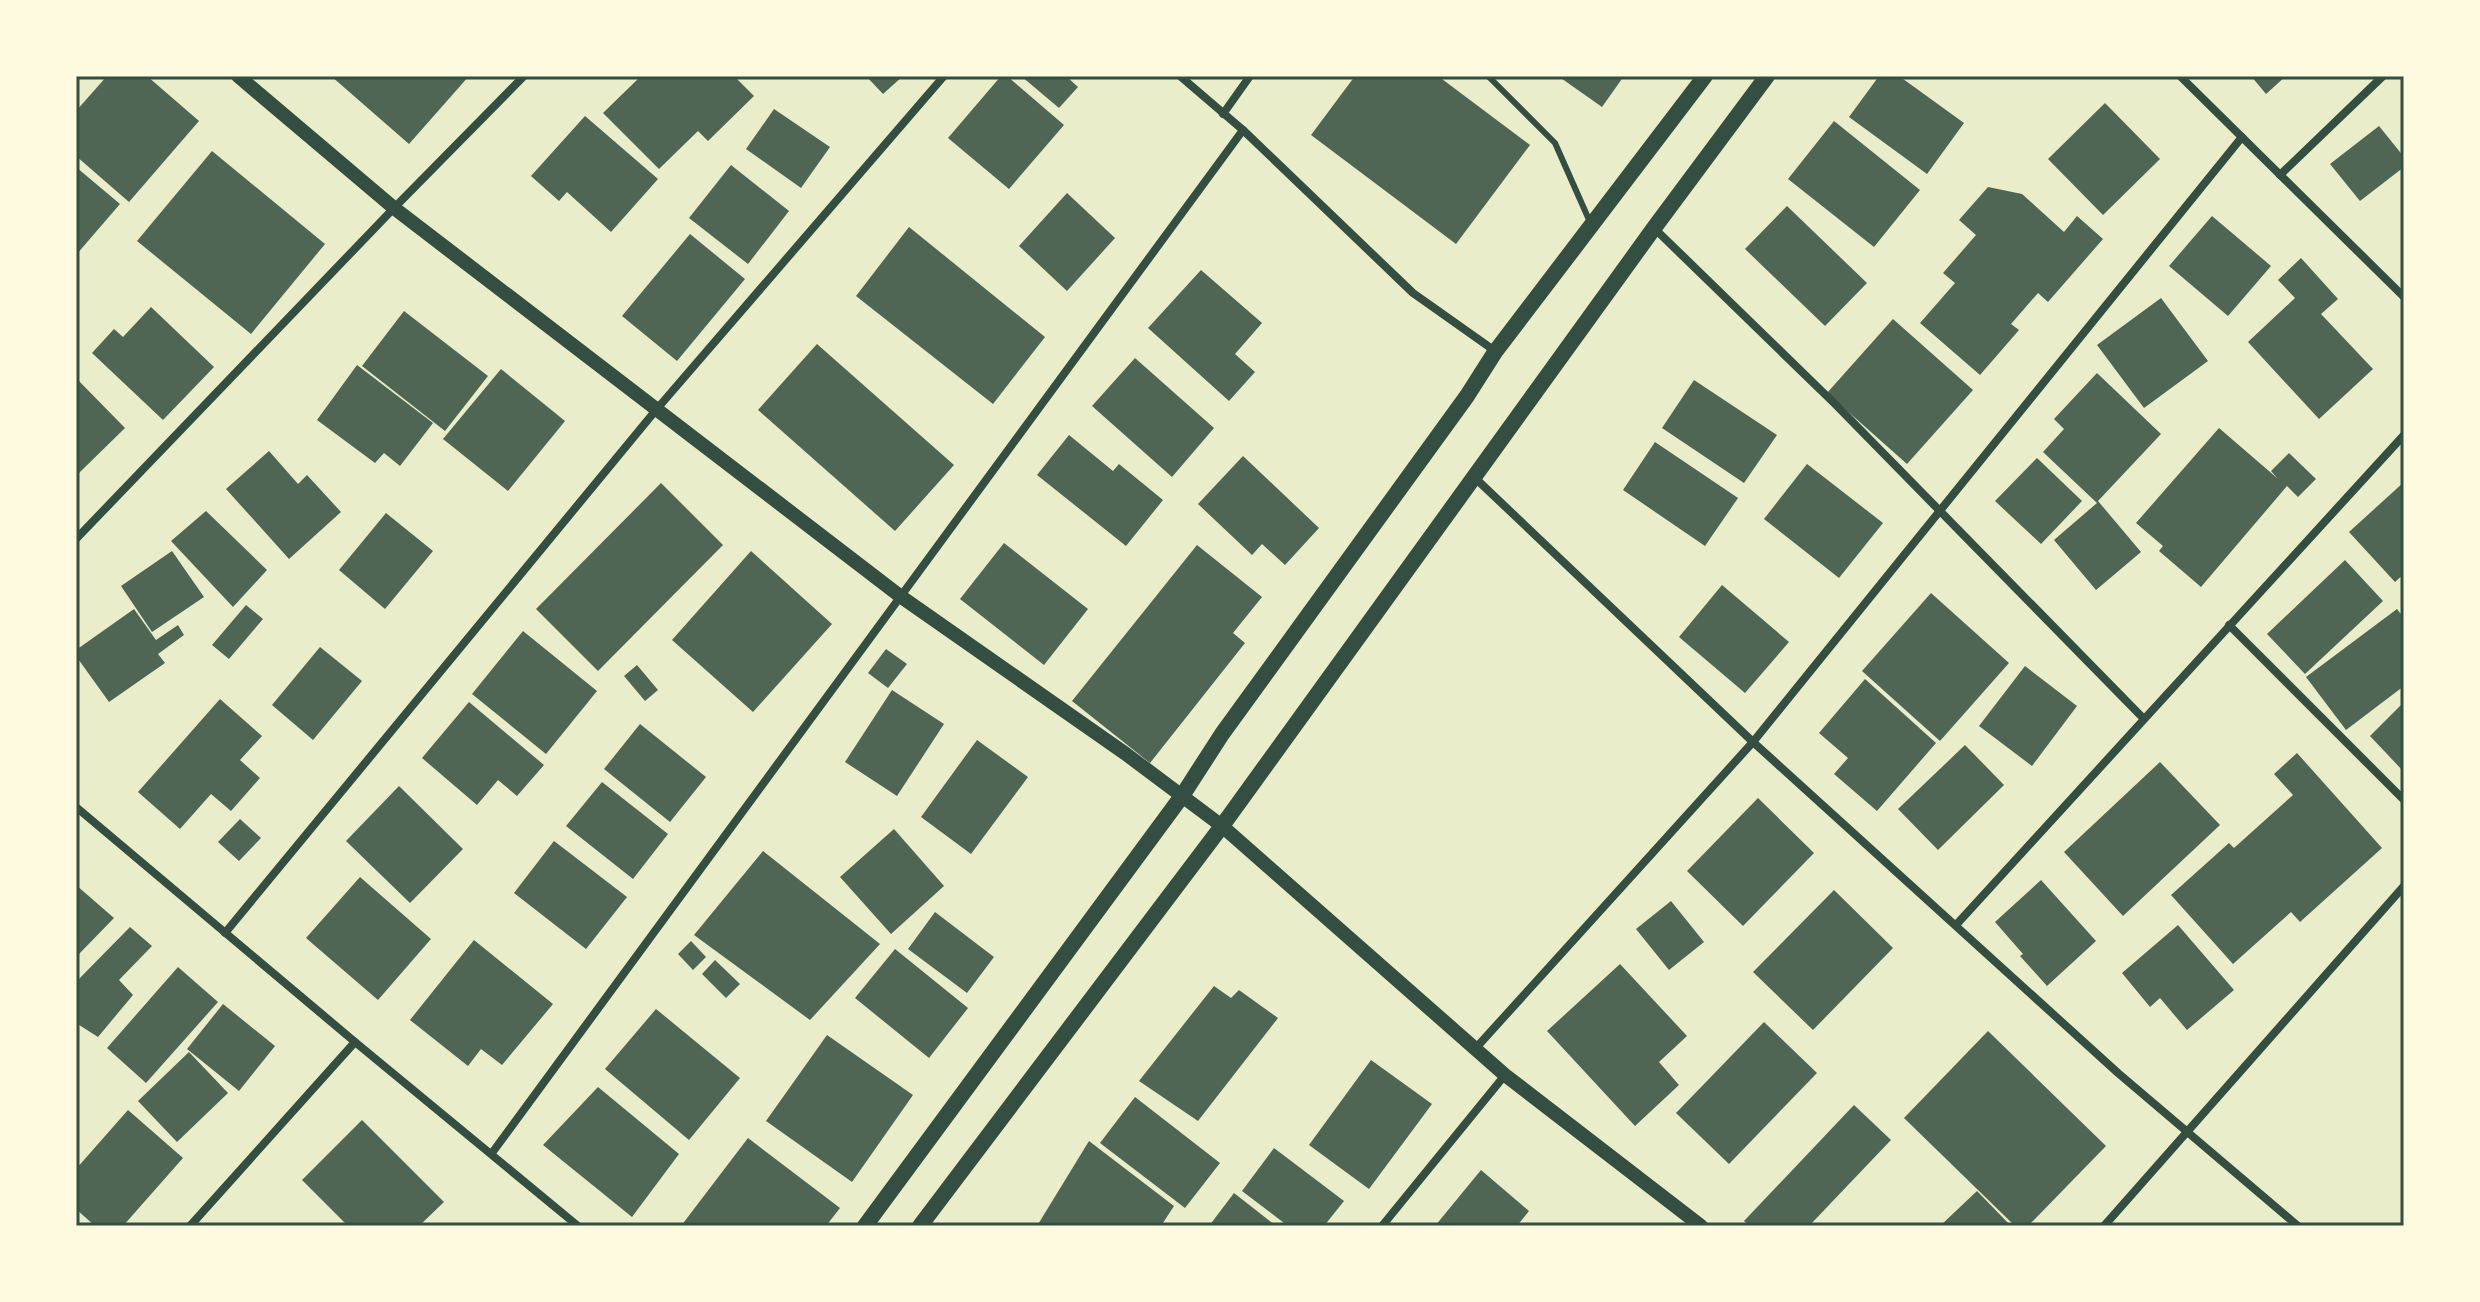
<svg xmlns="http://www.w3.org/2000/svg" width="2480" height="1302" font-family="Merriweather,serif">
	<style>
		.building { fill: #4f6655 }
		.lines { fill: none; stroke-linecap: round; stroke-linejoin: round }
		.service { stroke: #344e41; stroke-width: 6 }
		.minor { stroke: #344e41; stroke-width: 8 }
		.tertiary { stroke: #344e41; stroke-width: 14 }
		.secondary { stroke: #344e41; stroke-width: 16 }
		.neatline { fill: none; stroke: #344e41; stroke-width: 3 }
	</style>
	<rect width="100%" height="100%" fill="#e9edc9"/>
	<g class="building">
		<polygon points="107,76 147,76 199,121 129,202 76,156 76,111"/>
		<polygon points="331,76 469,76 409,144"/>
		<polygon points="641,76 734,76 754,96 708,141 698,131 659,169 603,113"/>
		<polygon points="866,76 903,76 883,94"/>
		<polygon points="1001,76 1007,76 1064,125 1009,189 948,138"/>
		<polygon points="1021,76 1066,76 1078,87 1059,108"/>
		<polygon points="1355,76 1438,76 1530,145 1456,244 1311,135"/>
		<polygon points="1558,76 1624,76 1602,107"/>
		<polygon points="1879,76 1899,76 1964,123 1927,174 1849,117"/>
		<polygon points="2251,76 2286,76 2266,94"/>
		<polygon points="2105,103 2160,159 2103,215 2048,159"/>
		<polygon points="774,109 830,147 801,188 746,149"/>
		<polygon points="585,116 658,179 611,232 567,192 559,201 531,176"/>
		<polygon points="1834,121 1920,190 1874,247 1788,179"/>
		<polygon points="2379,126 2404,157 2404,167 2360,201 2330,164"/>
		<polygon points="212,151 325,244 251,334 137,241"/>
		<polygon points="731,165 789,211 748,264 689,218"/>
		<polygon points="76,167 120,204 76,255"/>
		<polygon points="1988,187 2022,194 2064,232 2077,216 2103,239 2048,302 2038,293 2011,324 2019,330 1980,375 1920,323 1955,283 1943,273 1976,235 1959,220"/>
		<polygon points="1067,193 1115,238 1067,291 1019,246"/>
		<polygon points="1787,206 1867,283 1825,326 1745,249"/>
		<polygon points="2212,216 2271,266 2228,316 2169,266"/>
		<polygon points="909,227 1045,337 993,404 856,296"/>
		<polygon points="690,234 745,279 677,361 622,316"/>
		<polygon points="2301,258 2338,299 2321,314 2373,369 2319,419 2248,342 2295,298 2278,280"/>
		<polygon points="1201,270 1262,323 1235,354 1255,372 1229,401 1148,328"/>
		<polygon points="2161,298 2208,361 2144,408 2097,345"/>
		<polygon points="151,307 214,367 163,420 92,353 114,329 123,337"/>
		<polygon points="404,311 488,376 445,431 362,366"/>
		<polygon points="1893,319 1973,390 1907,464 1827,393"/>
		<polygon points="817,344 954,465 895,531 758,410"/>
		<polygon points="1135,358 1214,428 1172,477 1092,406"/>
		<polygon points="357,365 433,423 400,466 384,453 375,463 317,420"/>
		<polygon points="501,369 565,421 508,491 443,439"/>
		<polygon points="2097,373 2161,434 2098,501 2141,552 2096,590 2054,540 2097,503 2043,452 2064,429 2054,419"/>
		<polygon points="76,378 125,428 79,473 76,470"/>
		<polygon points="1694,380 1777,435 1744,483 1662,428"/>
		<polygon points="2219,428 2277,478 2271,471 2289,453 2316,479 2298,497 2287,486 2201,587 2159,551 2163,546 2136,523"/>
		<polygon points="1069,435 1113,471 1119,464 1163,500 1126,546 1037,475"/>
		<polygon points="1655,442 1738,498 1705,546 1623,490"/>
		<polygon points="269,451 298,484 307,475 341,512 289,559 226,489"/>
		<polygon points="1243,456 1319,528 1285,565 1262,544 1252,555 1198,504"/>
		<polygon points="2037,458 2082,501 2041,544 1995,501"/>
		<polygon points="1807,464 1883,523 1839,578 1764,519"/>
		<polygon points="2404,482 2404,574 2395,582 2349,532"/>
		<polygon points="661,483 723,545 598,671 536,609"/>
		<polygon points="206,511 267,570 233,607 171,541"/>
		<polygon points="386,513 433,551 385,609 339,570"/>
		<polygon points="1004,543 1088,609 1044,665 960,599"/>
		<polygon points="1197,545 1262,597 1233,633 1245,643 1150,763 1072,701"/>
		<polygon points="172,551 204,597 152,632 121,586"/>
		<polygon points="751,551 832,624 753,712 672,640"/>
		<polygon points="2345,560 2383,601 2305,674 2267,634"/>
		<polygon points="1722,585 1789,642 1745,693 1679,637"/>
		<polygon points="1931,593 2009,663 1940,741 1862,671"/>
		<polygon points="246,605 263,619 229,659 212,645"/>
		<polygon points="134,609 156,640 178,625 184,635 158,654 165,663 109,702 76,656 76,650"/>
		<polygon points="2397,609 2404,618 2404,686 2346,730 2306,677"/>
		<polygon points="523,631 597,691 546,754 472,694"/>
		<polygon points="320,647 362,681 313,740 272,705"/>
		<polygon points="886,649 907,664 888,688 868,673"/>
		<polygon points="637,665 658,690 645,701 624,676"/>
		<polygon points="2025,666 2077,706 2032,766 1979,726"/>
		<polygon points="1865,679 1936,743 1877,811 1834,774 1848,758 1819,733"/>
		<polygon points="892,690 944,724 897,796 845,762"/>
		<polygon points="220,699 262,736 240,760 260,778 231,811 211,794 180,829 138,792"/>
		<polygon points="469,702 544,765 517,796 498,780 477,805 422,758"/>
		<polygon points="2404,702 2404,772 2370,736"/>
		<polygon points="640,724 706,777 670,822 604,769"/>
		<polygon points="977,740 1028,777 971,854 921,817"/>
		<polygon points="1965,745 2004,785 1938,850 1898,809"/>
		<polygon points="2297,753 2382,848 2300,922 2291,912 2233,964 2171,895 2229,843 2234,848 2293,795 2274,774"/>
		<polygon points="2160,762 2220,825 2123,916 2064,852"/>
		<polygon points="602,782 668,834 633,879 566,826"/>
		<polygon points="399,786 463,849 410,903 346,841"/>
		<polygon points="1758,798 1814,853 1743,926 1687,871"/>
		<polygon points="240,819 261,838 239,861 218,842"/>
		<polygon points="894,829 944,886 891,934 840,877"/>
		<polygon points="554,841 627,897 586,949 514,893"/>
		<polygon points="763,851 880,944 810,1020 694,935"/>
		<polygon points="360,877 431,939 378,1000 306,938"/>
		<polygon points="2041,880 2096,941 2047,986 2020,956 2023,954 1995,922"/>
		<polygon points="76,885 114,918 79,954 76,951"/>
		<polygon points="1834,890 1893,948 1813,1030 1753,972"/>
		<polygon points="1671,901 1704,942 1669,970 1636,929"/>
		<polygon points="935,912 994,957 967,993 908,949"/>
		<polygon points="2178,925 2234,990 2187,1030 2160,998 2150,1007 2122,973"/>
		<polygon points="130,927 152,946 119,980 133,995 98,1037 76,1023 76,982"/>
		<polygon points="474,940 553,1004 502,1065 481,1049 468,1066 410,1020"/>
		<polygon points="691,941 706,957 693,970 678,954"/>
		<polygon points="895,949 968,1008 929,1058 855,998"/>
		<polygon points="715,960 740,984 726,998 702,974"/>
		<polygon points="1620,964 1687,1036 1659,1062 1679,1085 1635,1126 1547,1031"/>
		<polygon points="178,967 218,1002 146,1083 107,1048"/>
		<polygon points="1214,986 1231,998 1239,990 1278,1018 1198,1121 1139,1081"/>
		<polygon points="223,1004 275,1046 239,1091 187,1049"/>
		<polygon points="656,1009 740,1078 689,1140 605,1069"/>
		<polygon points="1764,1022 1817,1073 1729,1164 1676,1113"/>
		<polygon points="1988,1031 2106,1146 2028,1226 2015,1226 1904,1118"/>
		<polygon points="827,1035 913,1095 852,1182 766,1121"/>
		<polygon points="189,1052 228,1093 177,1142 138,1101"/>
		<polygon points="1371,1060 1432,1104 1369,1189 1309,1145"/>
		<polygon points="598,1087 679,1154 632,1217 543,1145"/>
		<polygon points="1135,1097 1220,1163 1185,1208 1100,1143"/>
		<polygon points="1854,1105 1891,1140 1809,1226 1749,1226 1744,1221"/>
		<polygon points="128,1110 183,1158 123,1226 95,1226 76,1209 76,1169"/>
		<polygon points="362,1120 444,1202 419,1226 344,1226 346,1224 302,1180"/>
		<polygon points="748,1138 840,1208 826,1226 681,1226"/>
		<polygon points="1089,1141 1174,1206 1161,1226 1037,1226"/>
		<polygon points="1274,1148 1344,1201 1324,1226 1288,1226 1242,1191"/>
		<polygon points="1481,1170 1529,1211 1517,1226 1435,1226"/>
		<polygon points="1977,1191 2011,1226 1940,1226"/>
		<polygon points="1234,1193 1276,1226 1209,1226"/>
	</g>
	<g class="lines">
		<polyline class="service" points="1488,76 1555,143 1590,222"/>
		<g class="minor">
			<polyline points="1180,76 1243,130 1413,293 1495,351"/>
			<polyline points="2180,76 2404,297"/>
			<polyline points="1223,114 1250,76"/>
			<polyline points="2280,175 2383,76"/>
			<polyline points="1654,228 1835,404 2144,719"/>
			<polyline points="1473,476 1753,742 2118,1073 2298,1226"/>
			<polyline points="76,539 394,208 524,76"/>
			<polyline points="2229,625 2404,800"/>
			<polyline points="76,807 355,1042 578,1226"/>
			<polyline points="1956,925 2404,435"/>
			<polyline points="225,933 656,410 944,76"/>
			<polyline points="1475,1049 1753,742 2242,137"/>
			<polyline points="492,1153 1243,130"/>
			<polyline points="190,1226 355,1042"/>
			<polyline points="1382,1226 1505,1075"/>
			<polyline points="2104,1226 2404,886"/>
		</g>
		<polyline class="tertiary" points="238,76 394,208 900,596 1126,754 1222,826 1505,1075 1701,1226"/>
		<g class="secondary">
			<polyline points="865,1226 1182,796 1222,734 1467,396 1495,352 1705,76"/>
			<polyline points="920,1226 1222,826 1654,228 1767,76"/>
		</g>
	</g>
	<rect width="2480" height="1302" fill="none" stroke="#fefae0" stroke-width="156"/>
	<rect x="78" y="78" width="2324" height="1146" class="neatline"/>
</svg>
